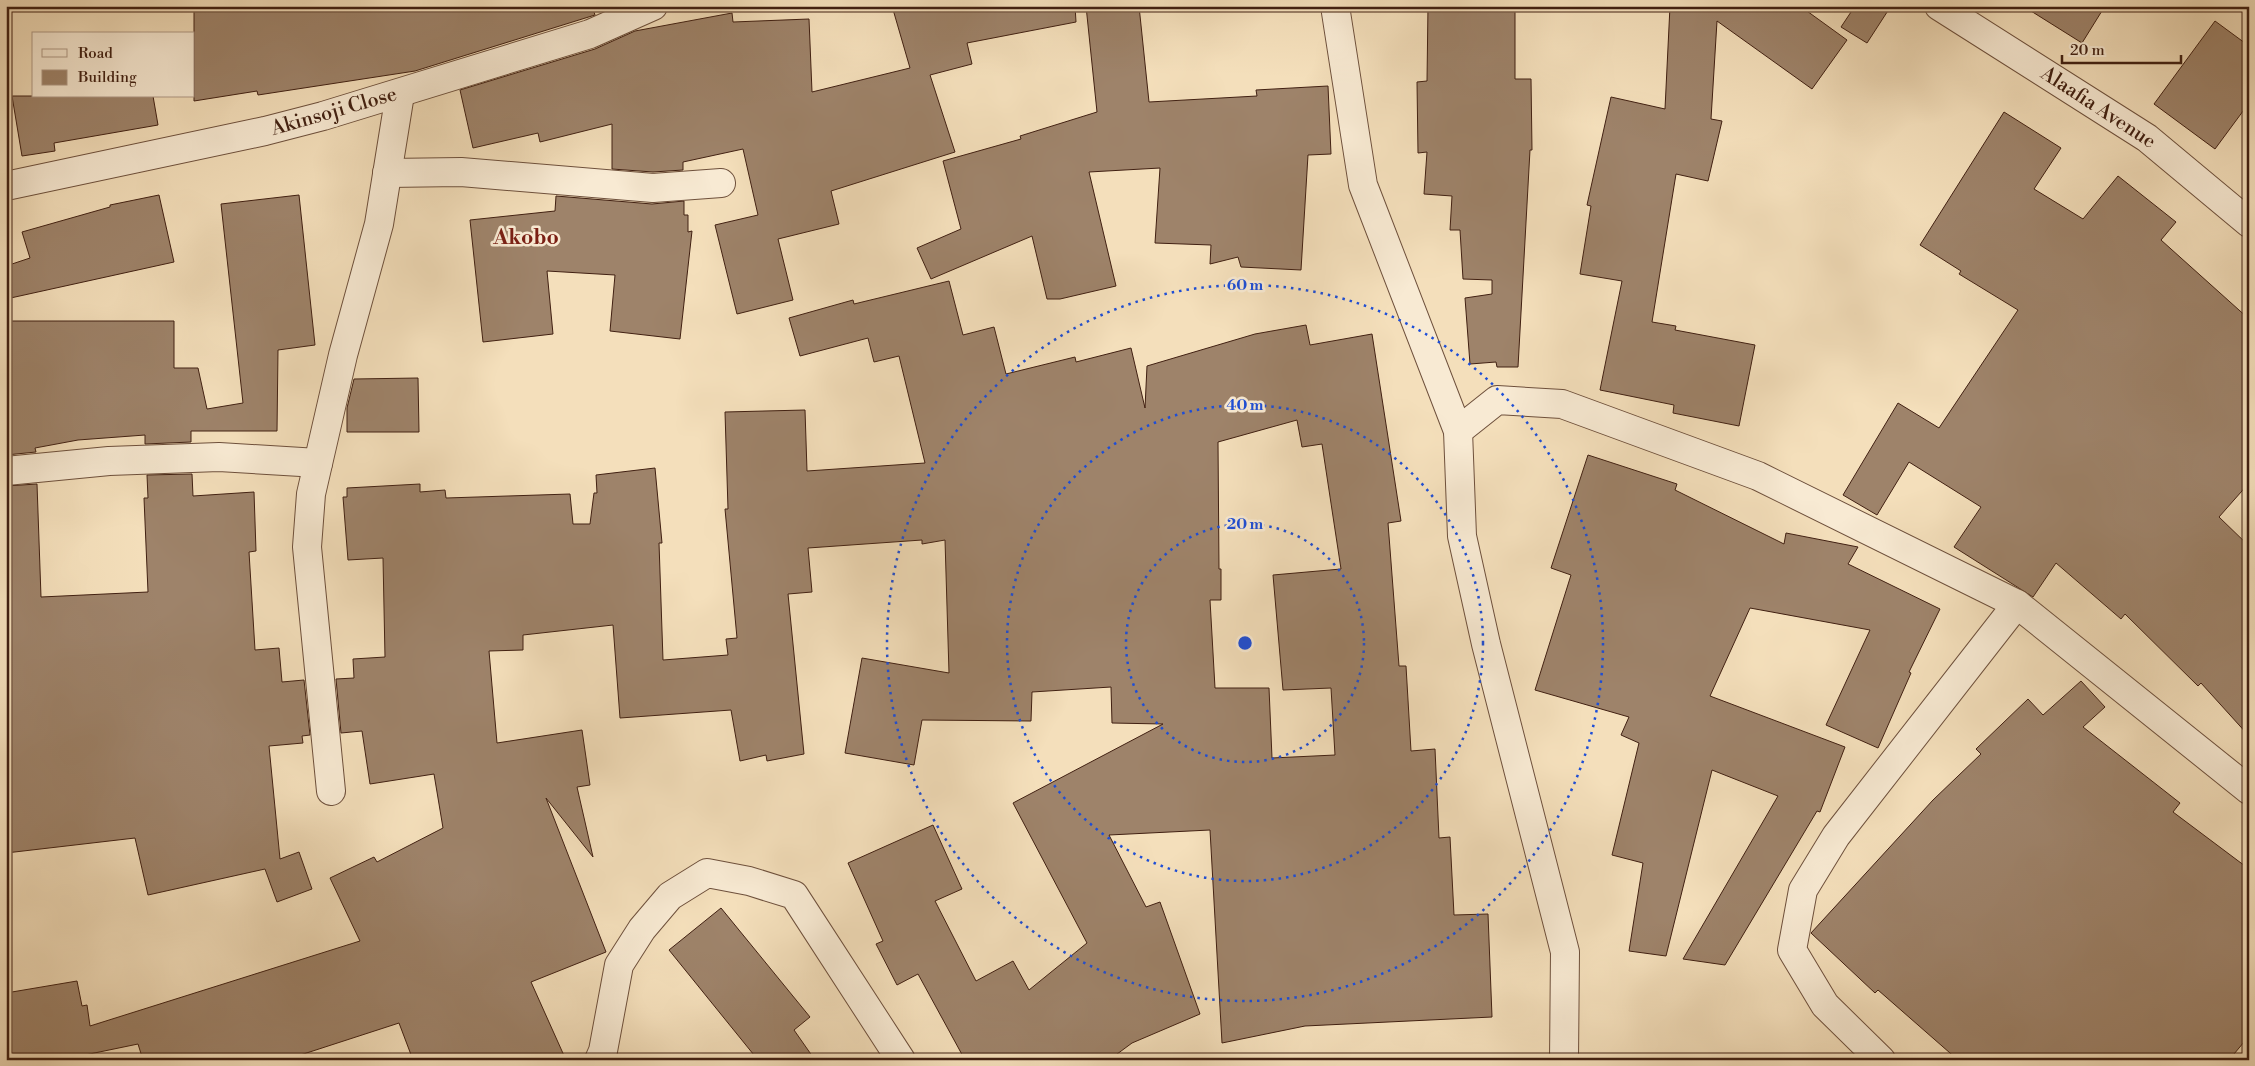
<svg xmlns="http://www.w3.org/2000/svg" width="2255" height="1066" font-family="'Libre Bodoni',serif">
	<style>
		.building { fill: #9e836a; stroke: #412012; fill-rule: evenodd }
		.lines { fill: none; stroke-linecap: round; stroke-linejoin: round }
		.minor-casing { stroke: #6e503c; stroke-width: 30 }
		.minor { stroke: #f8ead3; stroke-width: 28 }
		.ring { fill: none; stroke: #1d4ed8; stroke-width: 2.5; stroke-dasharray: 2.5 5 }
		.labels { text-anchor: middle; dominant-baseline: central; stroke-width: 5; stroke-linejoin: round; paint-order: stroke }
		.street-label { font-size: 20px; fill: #412012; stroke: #f8ead3 }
		.neighbourhood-label { font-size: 21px; font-weight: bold; fill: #7a1f14; stroke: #f8ead3 }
		.centre { fill: #1d4ed8; stroke: #f8ead3; stroke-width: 2.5 }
		.ring-label { font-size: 15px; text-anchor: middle; font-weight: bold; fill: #1d4ed8; stroke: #f8ead3; stroke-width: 5; stroke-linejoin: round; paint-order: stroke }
	</style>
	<rect width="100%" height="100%" fill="#f4dfbb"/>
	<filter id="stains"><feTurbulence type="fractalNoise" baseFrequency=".004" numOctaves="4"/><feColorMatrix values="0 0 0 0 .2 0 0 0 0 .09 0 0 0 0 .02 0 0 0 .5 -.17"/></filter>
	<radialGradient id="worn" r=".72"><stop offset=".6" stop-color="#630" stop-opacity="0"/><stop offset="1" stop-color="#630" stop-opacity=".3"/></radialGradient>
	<g class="building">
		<polygon points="194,6 592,6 595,15 415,71 258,95 257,91 194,101"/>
		<polygon points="892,6 1075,6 1076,22 967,43 972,64 930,75 955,152 831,191 839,224 778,239 793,300 737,314 715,225 758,215 743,149 683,162 683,170 653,172 612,169 612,124 540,142 538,133 473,148 460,90 595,49 635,31 732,13 733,22 809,19 812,92 910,68"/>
		<polygon points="1086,6 1139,6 1149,102 1257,96 1256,90 1328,86 1331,154 1308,155 1301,270 1241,267 1238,257 1210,264 1211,245 1155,243 1160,168 1089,172 1116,286 1060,299 1047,299 1032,236 931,279 917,248 961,229 943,161 1021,139 1020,136 1097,112"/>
		<polygon points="1428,6 1515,6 1515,79 1531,79 1532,150 1530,150 1518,367 1497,367 1496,362 1470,364 1465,298 1492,294 1492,280 1463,279 1460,230 1450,230 1452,196 1424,194 1427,152 1418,153 1417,82 1427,81"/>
		<polygon points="1670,6 1800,6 1847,40 1812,89 1717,21 1711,119 1722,121 1708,181 1676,174 1652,322 1676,326 1675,330 1755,345 1739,426 1673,413 1674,405 1600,390 1622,281 1580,274 1591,206 1587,205 1611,97 1665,109"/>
		<polygon points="1855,6 1891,6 1867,43 1841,27"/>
		<polygon points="2023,6 2105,6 2082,43"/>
		<polygon points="2215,21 2249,46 2249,103 2215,149 2154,104"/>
		<polygon points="12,96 153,96 158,125 54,143 55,151 22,156"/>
		<polygon points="2004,112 2061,148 2034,189 2083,219 2118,176 2176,222 2161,240 2249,319 2249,483 2219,517 2249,546 2249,736 2201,683 2198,686 2125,614 2121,619 2056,563 2033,597 1954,547 1981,507 1909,462 1877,515 1843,495 1898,403 1939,428 2018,310 1959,274 1961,271 1920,245"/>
		<polygon points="159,195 174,262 6,299 6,266 30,258 22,232 110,207 110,205"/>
		<polygon points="299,195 315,345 278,350 277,431 191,431 191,442 145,444 145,435 78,440 35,448 36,452 6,455 6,321 174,321 174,368 198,368 207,409 243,403 221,204"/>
		<polygon points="556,196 652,204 684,201 684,215 688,215 688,232 692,231 680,339 610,331 615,275 547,271 553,334 483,342 470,220 555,211"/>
		<path d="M949 281 963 335 994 327 1006 374 1075 357 1076 362 1131 348 1145 408 1147 366 1255 334 1306 325 1310 345 1372 334 1401 521 1388 523 1399 666H1406L1411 751 1435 749 1439 838 1450 837 1454 915 1488 914 1492 1017 1305 1026 1222 1043 1210 830 1109 835 1146 907 1160 902 1200 1014 1132 1043 1109 1060H965L918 974 897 985 876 944 883 941 848 863 933 825 962 889 935 901 976 981 1013 961 1029 990 1087 943 1013 803 1163 724 1112 723 1111 687 1032 692 1031 721 922 720 914 765 845 753 862 658 949 673 945 540 922 544V540L808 548 812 592 788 594 804 754 767 761 766 755 740 761 731 710 620 718 613 625 523 635V650L489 651 497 743 582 730 590 785 577 787 593 857 546 798 606 952 531 982 566 1060H413L399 1023 285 1060H143L138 1044 80 1056 81 1060H6V993L77 981 82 1006 87 1005 90 1026 360 941 330 878 374 857 377 862 443 828 434 774 370 784 362 731 341 733 336 679 354 678 353 659 385 657 383 558 348 560 343 497H347V488L420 484V492L445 490 446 498 570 494 573 524H590L594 493H597L596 475 655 468 662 543H659L663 660 728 655 726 639 737 638 725 509H728L725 412 805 410 807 471 925 463 899 356 874 362 868 338 800 356 789 318 853 300 854 304ZM1297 420 1302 447 1322 444 1341 569 1273 575 1283 690 1331 688 1335 755 1272 758 1269 688H1215L1210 600H1221V569H1219L1218 442Z"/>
		<polygon points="418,378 419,432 347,432 347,408 354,379"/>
		<polygon points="1588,455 1677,484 1675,490 1784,544 1786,533 1858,547 1848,564 1940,609 1909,672 1911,673 1878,748 1826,725 1870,630 1750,608 1710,696 1845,747 1820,812 1817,811 1725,965 1683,959 1778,796 1712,770 1666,956 1629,951 1643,863 1612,855 1639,743 1621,735 1629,717 1535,690 1571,575 1551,568"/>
		<polygon points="192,474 193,496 254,492 256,551 249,552 255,650 279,648 282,682 304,680 310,735 302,736 303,743 269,746 280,859 299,852 312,889 277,902 265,869 148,895 135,838 6,853 6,486 37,484 41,597 148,592 144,498 148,498 147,475"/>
		<polygon points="2081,681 2105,707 2083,727 2180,803 2173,812 2249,869 2249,1036 2229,1060 1958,1060 1878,990 1875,993 1811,933 1933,800 1981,754 1976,749 2028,699 2043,715"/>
		<polygon points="721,908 810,1017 794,1030 815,1060 758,1060 669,950"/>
	</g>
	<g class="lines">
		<defs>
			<g id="minor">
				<polyline points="1335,6 1363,185 1458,431 1462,536 1486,644 1565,952 1564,1060"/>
				<polyline points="1939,6 2147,138 2249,223"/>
				<polyline points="387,173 461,172 653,188 721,183"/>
				<polyline points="6,186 265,131 323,116 590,34 653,6"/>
				<polyline points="1458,431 1497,400 1562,404 1758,476 2017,604 2249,790"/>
				<polyline points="6,471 109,461 219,457 318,463"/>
				<polyline points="331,791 307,547 311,494 343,355 379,224 400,94"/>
				<polyline points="599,1060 603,1051 619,965 642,929 670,896 707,873 749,881 794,895 901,1060"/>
				<polyline points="1881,1060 1825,1005 1792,950 1803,890 1836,836 2017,604"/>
			</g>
		</defs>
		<use href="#minor" class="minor-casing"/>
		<use href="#minor" class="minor"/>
	</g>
	<g class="ring">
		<circle cx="1245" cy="643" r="119"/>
		<circle cx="1245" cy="643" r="238"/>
		<circle cx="1245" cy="643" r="358"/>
	</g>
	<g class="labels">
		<g class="street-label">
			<text transform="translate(2098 108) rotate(33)">Alaafia Avenue</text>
			<text transform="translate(334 112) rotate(-16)">Akinsoji Close</text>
		</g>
		<g class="neighbourhood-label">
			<text x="526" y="238">Akobo</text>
		</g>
	</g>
	<circle cx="1245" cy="643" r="8" class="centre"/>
	<g class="ring-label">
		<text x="1245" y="290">60 m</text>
		<text x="1245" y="410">40 m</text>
		<text x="1245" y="529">20 m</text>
	</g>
	<rect width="2255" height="1066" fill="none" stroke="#f4dfbb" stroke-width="25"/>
	<rect x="8" y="8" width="2240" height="1051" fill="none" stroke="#412012" stroke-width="2.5"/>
	<rect x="12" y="12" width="2230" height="1041" fill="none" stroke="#412012"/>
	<rect x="32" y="32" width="162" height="65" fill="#f8ead3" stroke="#af9986"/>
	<rect x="42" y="49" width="25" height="8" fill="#f8ead3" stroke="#af9986"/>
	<text x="78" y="58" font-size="15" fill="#412012">Road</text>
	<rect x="42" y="70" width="25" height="15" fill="#9e836a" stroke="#af9986"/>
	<text x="78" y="82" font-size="15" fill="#412012">Building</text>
	<path d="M2062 55v8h119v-8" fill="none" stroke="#412012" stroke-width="2.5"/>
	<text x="2070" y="55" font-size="15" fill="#412012" stroke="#f8ead3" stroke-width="4" paint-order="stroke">20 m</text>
	<rect width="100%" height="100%" filter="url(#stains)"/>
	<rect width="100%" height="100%" fill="url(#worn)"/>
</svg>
